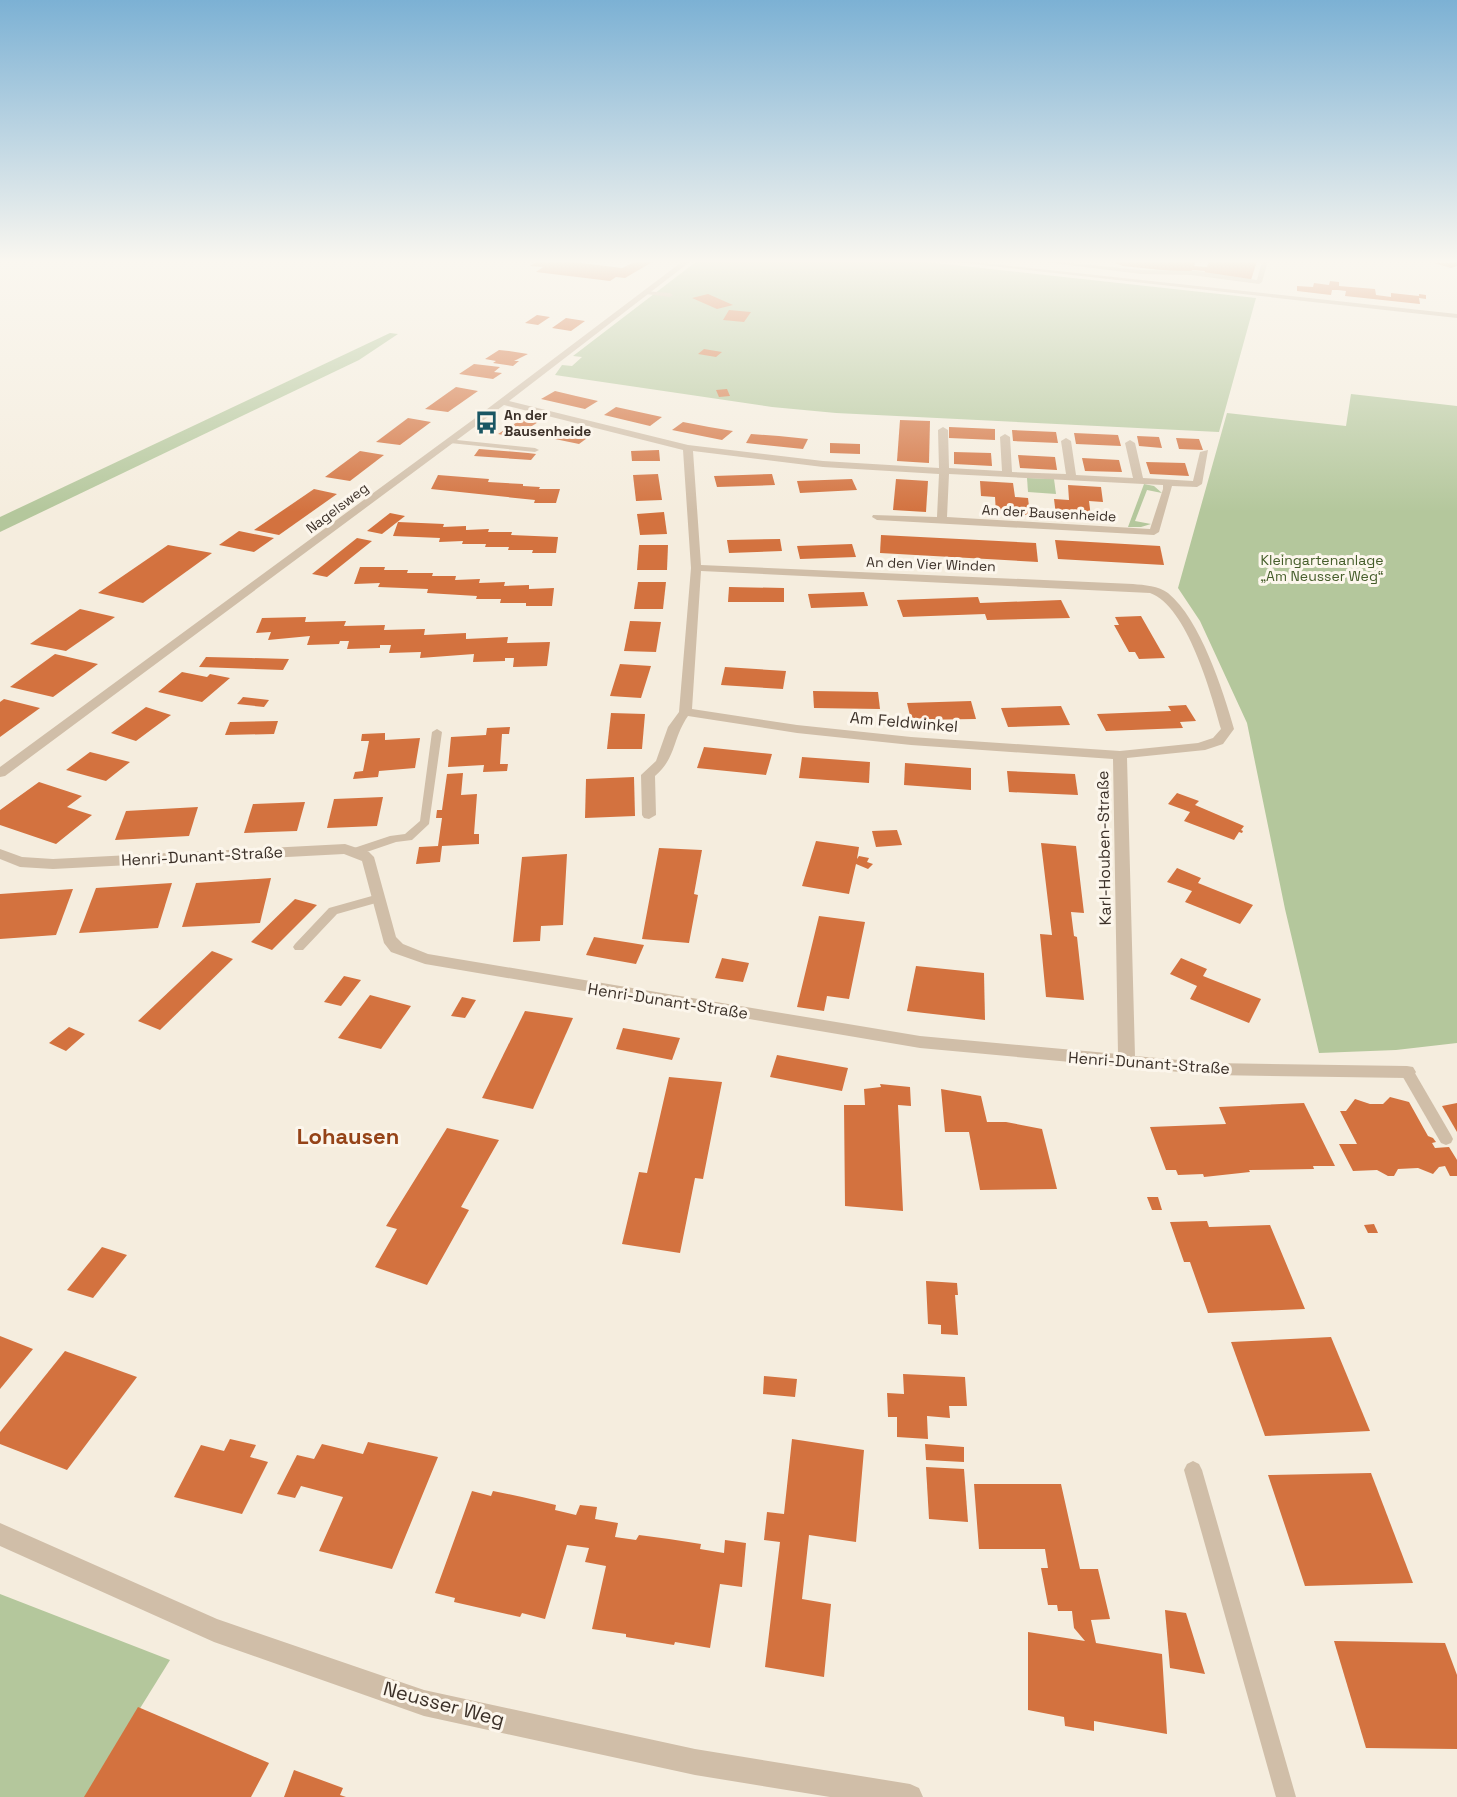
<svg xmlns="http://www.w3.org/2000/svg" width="1457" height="1797" font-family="'Space Grotesk',sans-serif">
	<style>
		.green { fill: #b4c79c }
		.building { fill: #d3723f }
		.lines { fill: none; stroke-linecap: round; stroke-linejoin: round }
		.service { fill: #d0bea8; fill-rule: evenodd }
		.minor { fill: #d0bea8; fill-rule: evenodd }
		.labels { text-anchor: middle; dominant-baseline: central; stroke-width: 6; stroke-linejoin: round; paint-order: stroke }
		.far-poi-label { font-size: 14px; font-weight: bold; fill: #3c3129; stroke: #fcf6ec; text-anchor: start }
		.far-street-label { font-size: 14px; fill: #3c3129; stroke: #fcf6ec }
		.far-park-label { font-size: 14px; fill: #455d2a; stroke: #fcf6ec }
		.street-label { font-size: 16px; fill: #3c3129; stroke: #fcf6ec }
		.near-street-label { font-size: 20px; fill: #3c3129; stroke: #fcf6ec }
		.district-label { font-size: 22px; font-weight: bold; fill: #954318; stroke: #fcf6ec }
	</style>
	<rect width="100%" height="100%" fill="#f5edde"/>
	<g class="green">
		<polygon points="697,261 918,261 1256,298 1219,432 836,413 772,407 555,375 562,365 572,366 582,357 573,356"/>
		<polygon points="390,333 398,334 359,360 0,532 0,517"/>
		<polygon points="1351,394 1457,406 1457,1043 1396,1050 1319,1053 1285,909 1247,723 1200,621 1178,588 1227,413 1346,426"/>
		<polygon points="1027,478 1054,479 1056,494 1028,492"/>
		<polygon points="1144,484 1154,486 1162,493 1147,490 1135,521 1151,524 1141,527 1128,527"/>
		<polygon points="0,1594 170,1660 85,1797 0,1797"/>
	</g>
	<g class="building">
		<polygon points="538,261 565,261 622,268 637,261 654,261 625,278 616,277 610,281 536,272 543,267 530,266"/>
		<polygon points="1116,261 1196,261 1194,266 1207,267 1209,261 1257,261 1251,280 1204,274 1205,271 1192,270 1191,273 1123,266 1115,263"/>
		<polygon points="1454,261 1457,261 1457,266 1451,268 1434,263 1449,263"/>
		<polygon points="1330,281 1339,282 1339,286 1375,289 1376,295 1391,297 1391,293 1419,296 1419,294 1426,295 1426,299 1419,298 1420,304 1345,296 1346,291 1338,290 1332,290 1331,295 1297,291 1297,286 1313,287 1314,283 1329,285"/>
		<polygon points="708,294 733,305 717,309 692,298"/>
		<polygon points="729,310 751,312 744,322 723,320"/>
		<polygon points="537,315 550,317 538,325 525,323"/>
		<polygon points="566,318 585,321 571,331 552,328"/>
		<polygon points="704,349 722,352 716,357 698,354"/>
		<polygon points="499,350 509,351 528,354 514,361 519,361 513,366 493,363 496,361 485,359"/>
		<polygon points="474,364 500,367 494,372 502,373 493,379 459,374"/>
		<polygon points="456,387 478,391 448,412 425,409"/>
		<polygon points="727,389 730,396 719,397 716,390"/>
		<polygon points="555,391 576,396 598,401 585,409 541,399"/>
		<polygon points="616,407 662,417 650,426 604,415"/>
		<polygon points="408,418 431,422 400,445 376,442"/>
		<polygon points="524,418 540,421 514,437 498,434"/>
		<polygon points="900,420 930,421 929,463 897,461"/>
		<polygon points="683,422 709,427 733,431 722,440 672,430"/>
		<polygon points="566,427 594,433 579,444 550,438"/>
		<polygon points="949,427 995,429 995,440 949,438"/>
		<polygon points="1012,430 1056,432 1058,443 1013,441"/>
		<polygon points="1074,433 1118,435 1121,446 1076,444"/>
		<polygon points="751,434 779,436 808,439 803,449 746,443"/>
		<polygon points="1137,436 1159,437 1162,448 1139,446"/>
		<polygon points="1176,438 1199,439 1203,450 1179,449"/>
		<polygon points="830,443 860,444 860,454 830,453"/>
		<polygon points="479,449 528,453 536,454 531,460 474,456"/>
		<polygon points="659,450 660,461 632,461 631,451"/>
		<polygon points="360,451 384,455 350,481 325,477"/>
		<polygon points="954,452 991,453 992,466 954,464"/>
		<polygon points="1018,455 1055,457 1057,470 1020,468"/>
		<polygon points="1082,458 1119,460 1122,472 1085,471"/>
		<polygon points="1146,462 1185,463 1189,476 1150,474"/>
		<polygon points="658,474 662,500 636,501 633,475"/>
		<polygon points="772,474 775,485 717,487 714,476"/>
		<polygon points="438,475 489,479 488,482 523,484 523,486 540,487 539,489 560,489 556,503 534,503 535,500 431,489"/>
		<polygon points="852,479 857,490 800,493 797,481"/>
		<polygon points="896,479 928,481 926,512 893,510"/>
		<polygon points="980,481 1013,483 1015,497 1028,498 1030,515 996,513 995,497 981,496"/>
		<polygon points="1068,485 1101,487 1103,502 1089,501 1091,517 1056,515 1054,499 1069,500"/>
		<polygon points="314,489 337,494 279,535 254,530"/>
		<polygon points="664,512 667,534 640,535 637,514"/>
		<polygon points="390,513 405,516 382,534 367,531"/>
		<polygon points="398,522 444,524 443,527 466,526 466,530 489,529 488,532 512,532 511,535 558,537 556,553 532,553 533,550 508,550 509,547 485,547 486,544 462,544 463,541 439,542 440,538 393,536"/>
		<polygon points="239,531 274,538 254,552 219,545"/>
		<polygon points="881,535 1036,543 1038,562 880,553"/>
		<polygon points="357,538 372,541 327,577 312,574"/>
		<polygon points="780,539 782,551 729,553 727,540"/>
		<polygon points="1055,540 1160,546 1164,565 1058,559"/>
		<polygon points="852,544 856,557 800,559 797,546"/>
		<polygon points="168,545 212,553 143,603 98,593"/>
		<polygon points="639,545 668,545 667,570 637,570"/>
		<polygon points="360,567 385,567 384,570 408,570 407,573 433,573 432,576 456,576 455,580 480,579 479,583 505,582 504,586 529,585 529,589 554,588 552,606 526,606 526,603 500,603 501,599 476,599 477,596 427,593 428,589 378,587 380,583 354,584"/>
		<polygon points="638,582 666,582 663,609 634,609"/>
		<polygon points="729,587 784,588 784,602 728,602"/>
		<polygon points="864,592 868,606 811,608 808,594"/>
		<polygon points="978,597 980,603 1061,600 1070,618 987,620 985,614 903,617 897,600"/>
		<polygon points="80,609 115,617 66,651 30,644"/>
		<polygon points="1141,616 1165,658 1139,659 1135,652 1129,652 1114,625 1119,625 1115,617"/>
		<polygon points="306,617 305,622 346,621 344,626 385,625 384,630 425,629 424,635 466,633 466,639 508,637 507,643 550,642 547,666 513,667 514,658 505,658 505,661 473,662 474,654 420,658 421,652 389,653 391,645 380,645 380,648 347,649 349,641 340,641 339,644 307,645 310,636 268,640 271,632 256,633 262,618"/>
		<polygon points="630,621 661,622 656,652 624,651"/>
		<polygon points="55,654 98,664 53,697 10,687"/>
		<polygon points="206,657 251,658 289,659 283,670 199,667"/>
		<polygon points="620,664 651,666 641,698 610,696"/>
		<polygon points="725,667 786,671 783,689 721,685"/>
		<polygon points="182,672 207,677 210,674 230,678 202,702 158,692"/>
		<polygon points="813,691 878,692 880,709 814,708"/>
		<polygon points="243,697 269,700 264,707 237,704"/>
		<polygon points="4,699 40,708 0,737 0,702"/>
		<polygon points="971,701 976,719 911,720 907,703"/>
		<polygon points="1186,705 1196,721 1180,722 1183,728 1106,731 1097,714 1171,711 1168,706"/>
		<polygon points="1061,706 1070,725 1008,727 1001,708"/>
		<polygon points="146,707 171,715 136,741 111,733"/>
		<polygon points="611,713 645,714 642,749 607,749"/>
		<polygon points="278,721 274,734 225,735 230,722"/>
		<polygon points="510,727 509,734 502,734 500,764 508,764 507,771 483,772 484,765 448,767 451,737 486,735 487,728"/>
		<polygon points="385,733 385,740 420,738 415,768 379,771 378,777 353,779 355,772 363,771 369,741 361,741 362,734"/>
		<polygon points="704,747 772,754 766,775 697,768"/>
		<polygon points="90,752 130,762 106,781 66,770"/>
		<polygon points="802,757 870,762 869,783 799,778"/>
		<polygon points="905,763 971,768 971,790 904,785"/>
		<polygon points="1007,771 1075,774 1078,795 1009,792"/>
		<polygon points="463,773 461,795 477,794 474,834 479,834 479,844 442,846 440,862 416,864 419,847 438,846 442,818 436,818 437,810 442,810 447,774"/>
		<polygon points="634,777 635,816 585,818 586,779"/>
		<polygon points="39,782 82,796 67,807 92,815 56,844 0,825 0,810"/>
		<polygon points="1177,793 1199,801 1195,805 1244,826 1241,830 1243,831 1242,833 1239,832 1234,840 1184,821 1190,812 1168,804"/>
		<polygon points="383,797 377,826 327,828 334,799"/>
		<polygon points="305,802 297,831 244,833 253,804"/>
		<polygon points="198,807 189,836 115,840 126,811"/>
		<polygon points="897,830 902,845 876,847 872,831"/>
		<polygon points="816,841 859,847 857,859 859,856 869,858 867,862 873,864 868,869 856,864 849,894 802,886"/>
		<polygon points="1041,843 1076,846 1084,913 1071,912 1074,936 1077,937 1084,1000 1046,997 1040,934 1052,935"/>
		<polygon points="659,848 702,850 694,894 698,895 689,943 642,939"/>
		<polygon points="567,854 563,925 541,926 540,941 513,942 522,857"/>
		<polygon points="1177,868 1201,878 1198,883 1253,905 1240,924 1185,902 1192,891 1167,882"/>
		<polygon points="271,878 260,923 182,927 196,883"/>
		<polygon points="172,883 158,928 79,933 96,888"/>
		<polygon points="73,889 56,935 0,939 0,894"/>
		<polygon points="295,899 317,905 272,950 251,942"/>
		<polygon points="819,916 865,922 849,999 827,996 824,1011 797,1007"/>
		<polygon points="594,937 632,943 644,945 636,964 586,955"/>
		<polygon points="212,951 233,959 160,1030 138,1021"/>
		<polygon points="722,958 749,963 743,982 715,978"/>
		<polygon points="1181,958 1207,969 1203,976 1261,999 1249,1023 1190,999 1197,986 1170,974"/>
		<polygon points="916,966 984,973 985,1020 907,1011"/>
		<polygon points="344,976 361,980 341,1006 324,1002"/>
		<polygon points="370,995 411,1006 381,1049 338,1038"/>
		<polygon points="462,997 476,1000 465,1018 451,1016"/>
		<polygon points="525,1011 573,1018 533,1109 482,1098"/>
		<polygon points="69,1027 85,1034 66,1051 49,1043"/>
		<polygon points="623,1028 680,1038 672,1060 616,1049"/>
		<polygon points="777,1055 848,1068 842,1091 770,1077"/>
		<polygon points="669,1077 722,1082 703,1179 695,1178 680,1253 622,1244 639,1172 647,1173"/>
		<polygon points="880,1084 910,1087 911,1106 898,1105 903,1211 845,1206 844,1105 865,1105 864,1089 881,1087"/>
		<polygon points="941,1089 981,1096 987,1122 1006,1122 1042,1129 1057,1189 980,1190 969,1132 945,1132"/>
		<polygon points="1390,1097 1409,1102 1428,1136 1433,1138 1436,1142 1432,1143 1435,1148 1449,1147 1457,1160 1457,1176 1450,1176 1445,1166 1439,1167 1433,1174 1418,1168 1398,1169 1394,1176 1388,1176 1377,1170 1353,1171 1339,1144 1357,1144 1340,1111 1346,1111 1355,1099 1370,1104 1383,1104"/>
		<polygon points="1304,1103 1335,1166 1313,1166 1314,1169 1249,1170 1250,1172 1204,1177 1203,1174 1178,1175 1176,1170 1166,1170 1150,1127 1226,1124 1219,1107"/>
		<polygon points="1457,1103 1457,1132 1442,1106"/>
		<polygon points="447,1128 499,1140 461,1207 469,1210 427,1285 375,1267 397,1229 386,1226"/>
		<polygon points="1147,1197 1158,1197 1162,1210 1152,1210"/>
		<polygon points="1207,1221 1209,1227 1270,1225 1305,1309 1208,1313 1190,1262 1184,1262 1170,1222"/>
		<polygon points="1374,1224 1378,1233 1368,1233 1364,1225"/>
		<polygon points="102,1247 127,1255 93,1298 67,1290"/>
		<polygon points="926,1281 957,1283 958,1295 955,1295 958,1335 941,1334 941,1325 928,1324"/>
		<polygon points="0,1336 33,1349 0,1389"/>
		<polygon points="1331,1337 1370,1431 1265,1436 1231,1342"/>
		<polygon points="65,1351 137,1377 67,1470 0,1444 0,1432"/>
		<polygon points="903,1374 965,1377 967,1406 949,1406 950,1418 927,1416 928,1439 897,1437 897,1417 888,1417 887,1393 904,1394"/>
		<polygon points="764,1376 797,1379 795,1397 763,1394"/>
		<polygon points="230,1439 256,1445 250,1457 268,1462 242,1514 174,1497 201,1445 224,1451"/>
		<polygon points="792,1439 864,1450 856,1542 809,1535 802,1599 831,1604 824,1677 765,1667 780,1542 764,1540 767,1512 784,1514"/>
		<polygon points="368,1442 438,1457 392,1569 319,1551 343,1497 301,1486 295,1498 277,1494 297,1455 314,1459 322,1444 363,1454"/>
		<polygon points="925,1444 964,1447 964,1462 926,1460"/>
		<polygon points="926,1467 964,1469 968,1522 929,1519"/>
		<polygon points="1371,1473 1413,1583 1305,1586 1268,1475"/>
		<polygon points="974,1484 1061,1484 1080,1569 1098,1569 1110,1619 1091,1620 1096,1643 1162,1654 1167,1734 1094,1721 1094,1731 1065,1726 1064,1717 1028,1710 1028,1632 1085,1641 1074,1628 1072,1611 1058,1611 1057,1605 1048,1605 1041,1568 1048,1568 1045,1549 979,1549"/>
		<polygon points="472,1491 491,1496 493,1491 522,1497 556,1505 555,1510 576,1515 580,1505 597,1507 595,1519 618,1523 615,1537 636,1540 639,1535 669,1539 701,1544 700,1549 724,1553 725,1540 746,1543 742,1587 720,1584 710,1648 675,1642 674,1645 626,1637 626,1634 592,1629 606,1566 585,1562 589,1548 567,1545 545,1619 522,1613 520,1617 454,1602 455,1598 435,1593"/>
		<polygon points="1165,1610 1186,1613 1205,1674 1170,1668"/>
		<polygon points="1334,1641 1445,1643 1457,1675 1457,1749 1366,1748"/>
		<polygon points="138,1707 269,1763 251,1797 84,1797"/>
		<polygon points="294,1770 343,1788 340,1795 346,1797 284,1797"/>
	</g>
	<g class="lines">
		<g class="service">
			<polygon points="1036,261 1051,261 1141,270 1197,271 1257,280 1262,261 1268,261 1262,282 1259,284 1191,275 1141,274"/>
			<polygon points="644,291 670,293 673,295 670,297 646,294"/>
			<polygon points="447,439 535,448 539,450 535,452 450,443 447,443"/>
			<polygon points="437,729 442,732 429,824 412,840 396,842 355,856 351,855 349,852 351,849 390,836 405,834 420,821 432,732"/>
			<polygon points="379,894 385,898 383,901 337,914 303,950 295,950 293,947 295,944 329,908"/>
			<polygon points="1407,1067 1412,1068 1451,1135 1453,1139 1451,1143 1446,1145 1441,1143 1400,1072 1402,1068"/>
			<polygon points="1193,1461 1199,1464 1202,1470 1296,1797 1276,1797 1184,1470 1187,1464"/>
		</g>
		<g class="minor">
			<path d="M683 261H691L509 401 688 445 823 461 939 468 938 430 943 427 948 430 949 468 1002 471 1000 437 1005 434 1010 437 1012 472 1066 474 1061 441 1066 438 1071 441 1076 475 1133 478 1125 443 1130 440 1135 443 1143 478 1193 481 1200 452 1208 450 1202 484 1197 487 1172 486 1159 532 1154 535 877 520 872 517 873 515 937 517 939 474 823 467 693 451 701 565 1133 584C1144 585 1159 586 1168 593 1200 619 1223 690 1234 729L1223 744 1205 750 1127 758 1135 1056 1212 1063 1407 1066 1413 1067 1416 1072 1413 1077 1407 1078 1212 1075 920 1048 425 964 391 952 384 943 362 861 344 854 53 869 20 867 0 859V849L22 857 53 859 345 844 369 852 374 857 396 937 403 944 428 954 920 1036 1118 1054 1113 759 911 745 797 733 688 716C672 739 677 757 655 776L656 815 649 819 644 818 642 815 641 775 656 761 668 727 679 712 691 568 683 450 504 405 5 776 0 777V767L474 419ZM949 474 1163 485V489L1150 529 947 517ZM701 571 1150 593C1187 606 1211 693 1221 729L1213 738 1198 743 1120 751 911 737 797 725 692 709Z"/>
			<polygon points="946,261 965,261 1457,314 1457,318"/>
			<polygon points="0,1523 217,1619 424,1690 695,1749 910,1784 919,1788 923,1797 830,1797 695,1775 424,1716 214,1642 0,1546"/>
		</g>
	</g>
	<linearGradient id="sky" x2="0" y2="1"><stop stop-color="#7cb1d4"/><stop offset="0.51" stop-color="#faf7f0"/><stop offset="1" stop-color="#faf7f0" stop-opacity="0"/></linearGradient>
	<rect width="1457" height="512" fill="url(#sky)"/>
	<defs>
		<symbol id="bus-bare" viewBox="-9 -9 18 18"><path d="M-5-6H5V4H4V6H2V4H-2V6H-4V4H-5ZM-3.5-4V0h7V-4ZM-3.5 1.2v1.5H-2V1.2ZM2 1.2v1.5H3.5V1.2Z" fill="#195663" stroke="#fcf6ec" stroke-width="2.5" paint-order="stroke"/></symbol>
	</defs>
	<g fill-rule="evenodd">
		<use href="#bus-bare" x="470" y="406" width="33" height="33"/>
	</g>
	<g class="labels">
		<g class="far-poi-label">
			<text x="504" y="415">An der<tspan x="504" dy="16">Bausenheide</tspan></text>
		</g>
		<g class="far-street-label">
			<text transform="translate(337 508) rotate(-37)">Nagelsweg</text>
			<text transform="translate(1049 513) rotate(3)">An der Bausenheide</text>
			<text transform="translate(931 564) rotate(2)">An den Vier Winden</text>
		</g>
		<g class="far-park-label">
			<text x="1322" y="560">Kleingartenanlage<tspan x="1322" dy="16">„Am Neusser Weg“</tspan></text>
		</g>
		<g class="street-label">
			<text transform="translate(904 722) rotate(5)">Am Feldwinkel</text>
			<text transform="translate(1104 848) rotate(-91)">Karl-Houben-Straße</text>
			<text transform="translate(202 856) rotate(-3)">Henri-Dunant-Straße</text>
			<text transform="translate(668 1001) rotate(9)">Henri-Dunant-Straße</text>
			<text transform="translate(1149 1063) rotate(4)">Henri-Dunant-Straße</text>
		</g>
		<g class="near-street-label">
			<text transform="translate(444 1704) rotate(15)">Neusser Weg</text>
		</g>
		<g class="district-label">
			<text x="348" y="1136">Lohausen</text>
		</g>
	</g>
</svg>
